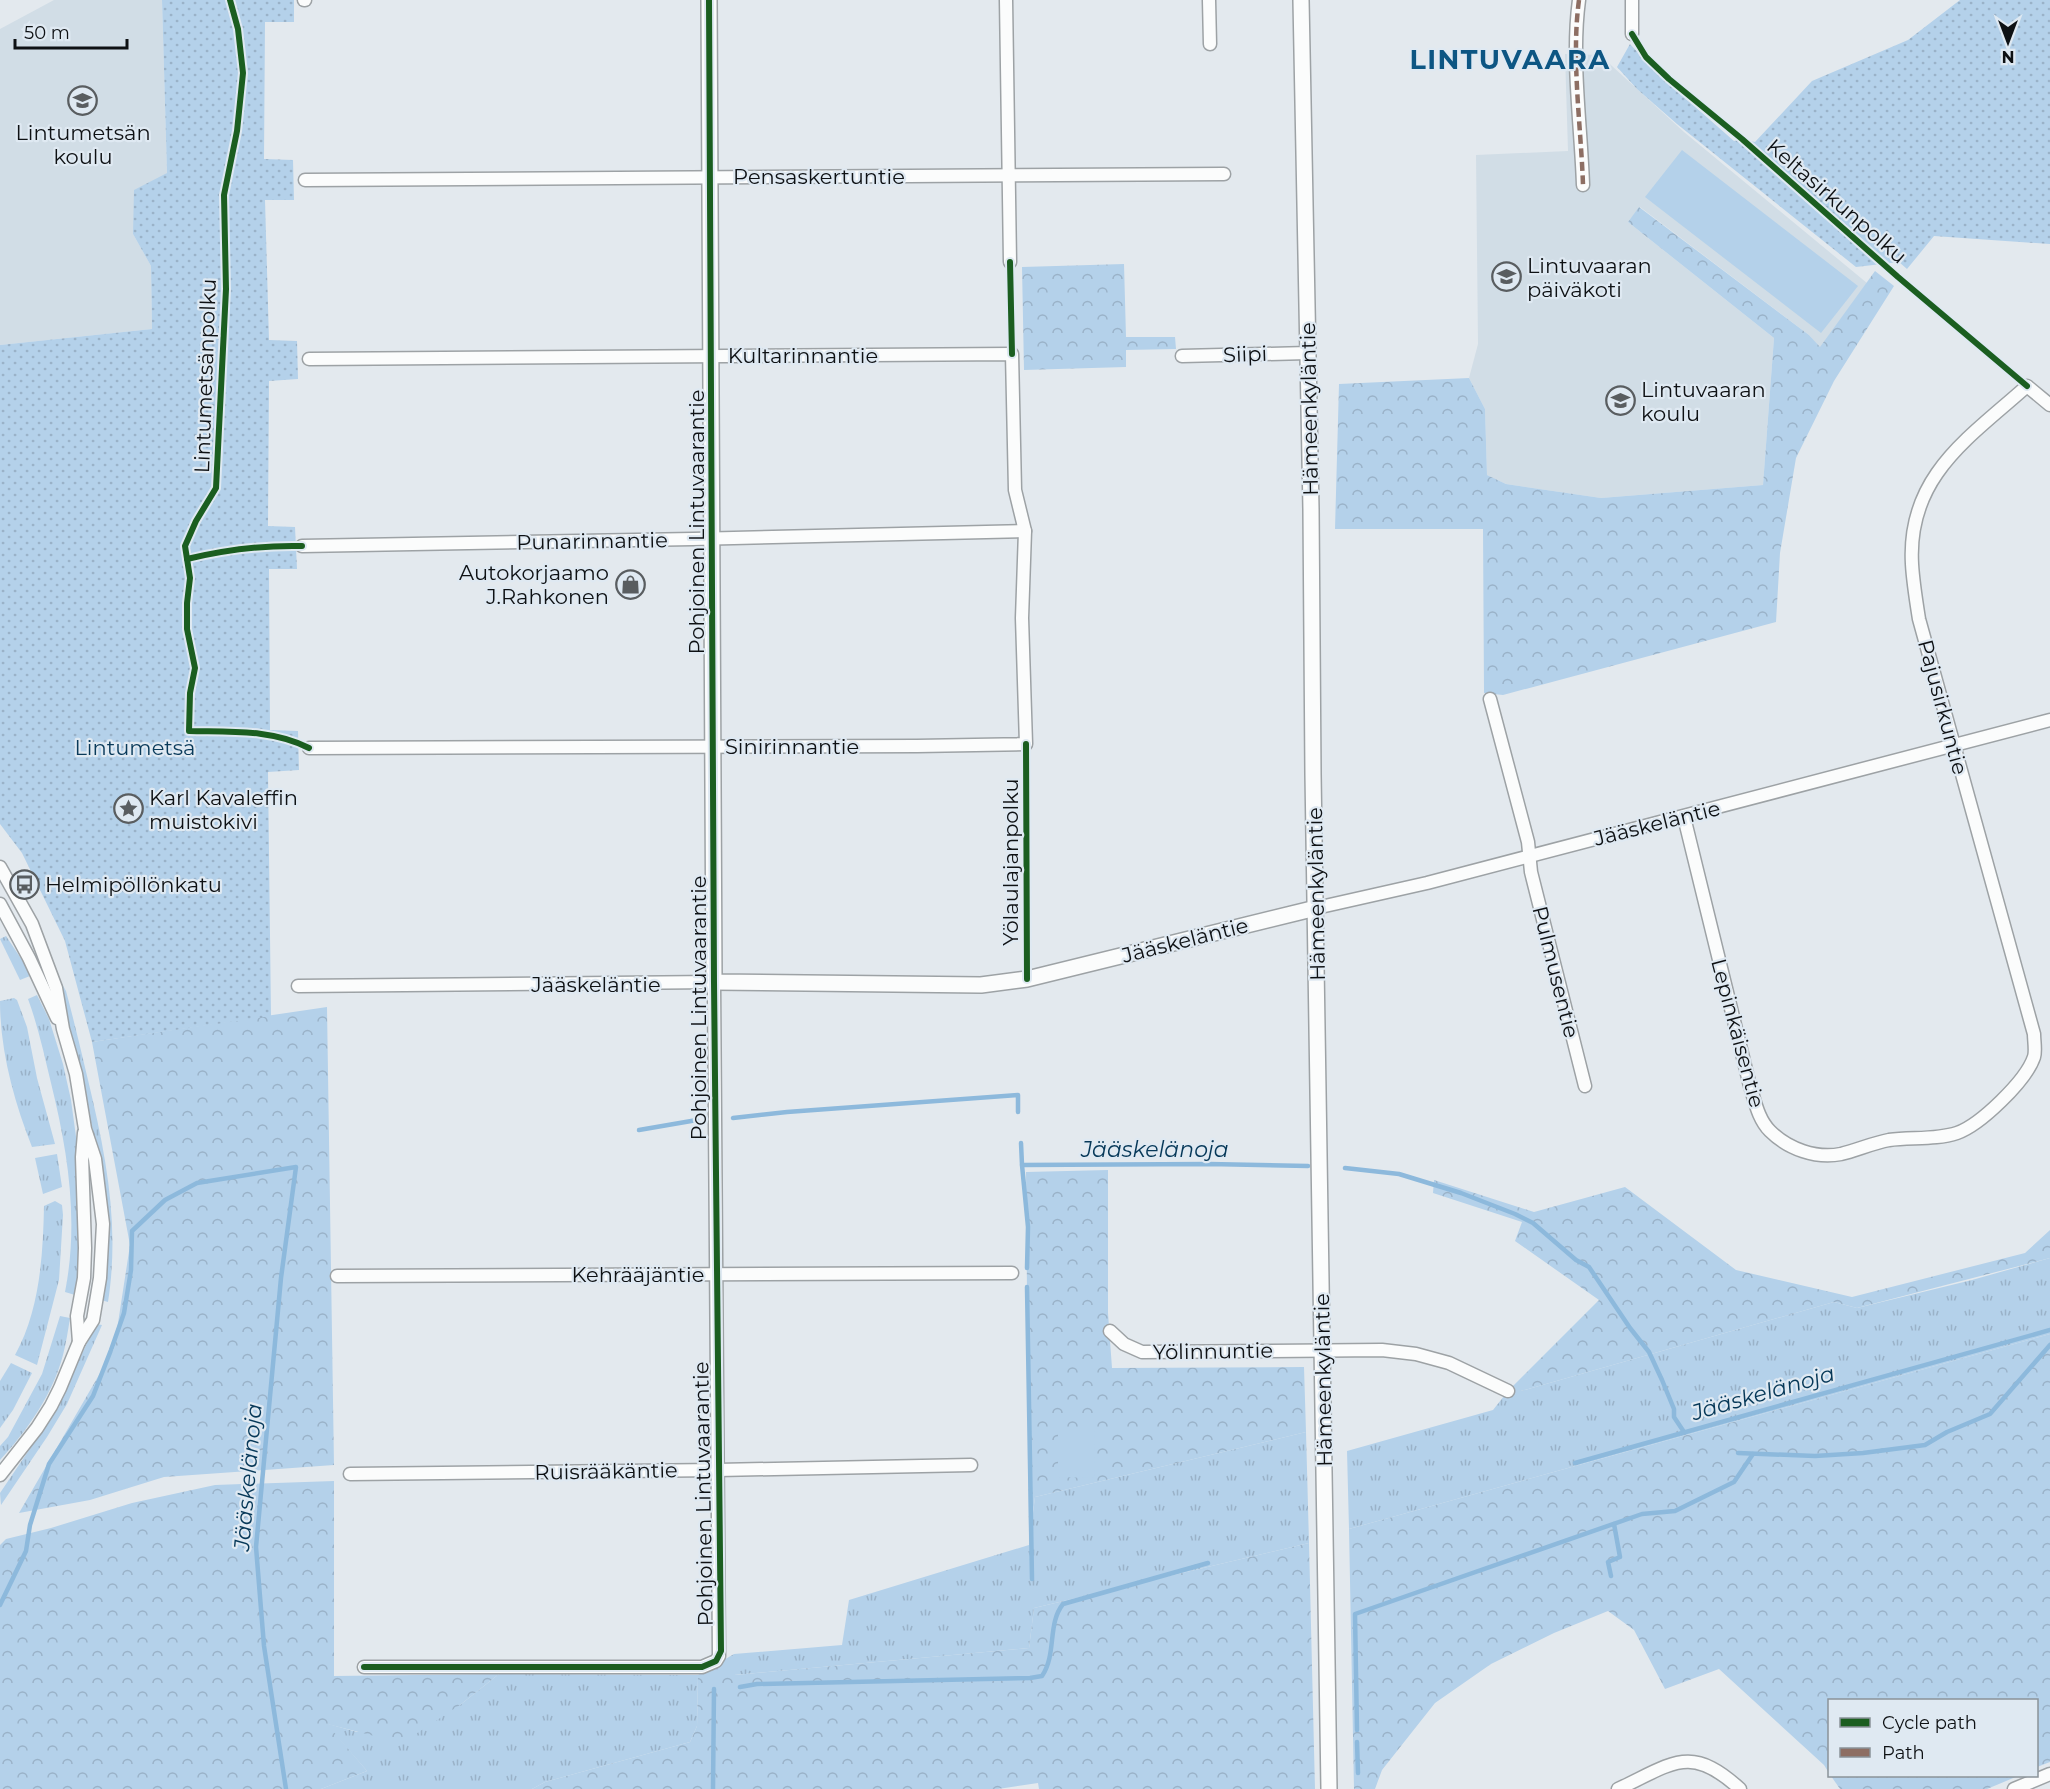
<svg xmlns="http://www.w3.org/2000/svg" width="2050" height="1789" font-family="Montserrat,sans-serif">
	<style>
		.built { fill: #d1dde6 }
		.grass { fill: url(#grass-tufts) }
		.forest { fill: url(#forest-crowns) }
		.park { fill: url(#park-dots) }
		.pitch { fill: #b4d1ea }
		.lines { fill: none; stroke-linecap: round; stroke-linejoin: round }
		.stream { stroke: #8db9dc; stroke-width: 4.5 }
		.minor-casing { stroke: #9da2a5; stroke-width: 15 }
		.tertiary-casing { stroke: #9da2a5; stroke-width: 18 }
		.minor { stroke: #fbfcfc; stroke-width: 12 }
		.tertiary { stroke: #fbfcfc; stroke-width: 15 }
		.quiet { stroke: #8d6e63; stroke-width: 4.5; stroke-dasharray: 9 4.5; stroke-linecap: butt }
		.cycleway-casing { stroke: #dfe9f2; stroke-width: 10 }
		.cycleway { stroke: #1b5e20; stroke-width: 6 }
		.labels { text-anchor: middle; dominant-baseline: central; stroke-width: 4.5; stroke-linejoin: round; paint-order: stroke }
		.poi-label { font-size: 21px; fill: #0e1114; stroke: #dfe9f2; text-anchor: start }
		.street-label { font-size: 21px; fill: #0e1114; stroke: #dfe9f2 }
		.park-label { font-size: 21px; fill: #093a5a; stroke: #dfe9f2 }
		.water-label { font-size: 22px; font-style: italic; fill: #063858; stroke: #dfe9f2 }
		.district-label { font-size: 27px; font-weight: bold; letter-spacing: 1.5px; fill: #0d5683; stroke: #dfe9f2 }
	</style>
	<defs>
		<pattern id="grass-tufts" width="24" height="20" patternUnits="userSpaceOnUse" patternTransform="scale(1.5)"><rect width="24" height="20" fill="#b4d1ea"/><path d="M3 7l-1-3M5 7V3M7 7l1-3M15 17l-1-3M17 17v-4M19 17l1-3" fill="none" stroke="#9ab2c8"/></pattern>
		<pattern id="forest-crowns" width="20" height="18" patternUnits="userSpaceOnUse" patternTransform="scale(1.5)"><rect width="20" height="18" fill="#b4d1ea"/><path d="M2 6a3 3 0 1 1 6 0M12 15a3 3 0 1 1 6 0" fill="none" stroke="#9ab2c8"/></pattern>
		<pattern id="park-dots" width="8" height="8" patternUnits="userSpaceOnUse" patternTransform="scale(1.5)"><rect width="8" height="8" fill="#b4d1ea"/><path d="M2 2h.1M6 6h.1" fill="none" stroke="#9ab2c8" stroke-width="1.8" stroke-linecap="round"/></pattern>
	</defs>
	<rect width="100%" height="100%" fill="#e3e9ee"/>
	<g class="built">
		<polygon points="54,0 162,0 167,173 133,234 151,266 152,329 0,345 0,29"/>
		<polygon points="1565,54 1600,55 1684,132 1867,283 1820,348 1809,335 1640,207 1628,222 1774,338 1763,485 1601,498 1506,484 1487,475 1485,409 1469,378 1478,344 1476,155 1568,151"/>
	</g>
	<g class="grass">
		<polygon points="6,936 24,963 30,976 20,980 0,939"/>
		<path d="M62 984 66 991C74 1021 81 1050 88 1080 106 1155 120 1225 108 1302L101 1300V1166L82 1083 57 986Z"/>
		<path d="M37 995 49 1019 63 1064 71 1100 77 1144 80 1260 75 1295 65 1292C79 1221 68 1152 51 1083 44 1054 38 1026 28 999Z"/>
		<path d="M14 998 17 1000 27 1027 37 1078 55 1144 32 1147C14 1101 0 1051 0 1001Z"/>
		<polygon points="57,1154 62,1187 43,1194 35,1158"/>
		<path d="M55 1201 62 1205 63 1215 59 1280 37 1365 15 1355C40 1310 43 1255 44 1206Z"/>
		<polygon points="2050,1258 2050,1334 1349,1529 1347,1451 1493,1410 1508,1391 1521,1391 1834,1302 1857,1308 1972,1280"/>
		<path d="M60 1316 70 1318C68 1331 66 1343 63 1355 53 1394 27 1431 0 1460V1446L8 1437 42 1374Z"/>
		<polygon points="96,1324 102,1325 67,1404 47,1437 1,1505 0,1493 54,1413"/>
		<polygon points="11,1363 32,1373 13,1410 0,1428 0,1381"/>
		<polygon points="1306,1432 1309,1543 1034,1608 1029,1648 734,1675 734,1654 842,1645 849,1600 1029,1545 1035,1497"/>
		<polygon points="499,1674 698,1675 697,1726 690,1742 545,1782 532,1789 321,1789 367,1771 325,1723 357,1732 460,1705"/>
	</g>
	<g class="forest">
		<polygon points="1639,207 1809,335 1820,347 1875,271 1894,286 1834,381 1796,458 1780,553 1776,622 1503,695 1484,693 1483,529 1335,529 1339,384 1469,378 1485,409 1487,475 1506,484 1601,498 1763,485 1774,338 1628,222"/>
		<polygon points="1124,264 1126,337 1175,337 1176,349 1126,350 1126,367 1024,370 1022,267"/>
		<polygon points="327,1007 334,1465 164,1477 90,1500 19,1513 114,1349 130,1245 92,1042"/>
		<polygon points="1108,1170 1108,1313 1112,1368 1304,1367 1306,1432 1035,1497 1029,1545 1026,1172"/>
		<polygon points="1434,1180 1534,1212 1625,1187 1736,1270 1852,1297 2025,1253 2050,1230 2050,1258 1857,1308 1834,1302 1521,1391 1508,1391 1599,1300 1515,1241 1522,1222 1433,1193"/>
		<polygon points="2050,1334 2050,1762 2037,1767 2036,1700 1830,1700 1829,1773 1824,1765 1719,1669 1665,1689 1634,1630 1608,1611 1554,1633 1491,1664 1435,1703 1382,1770 1375,1789 1354,1789 1349,1529"/>
		<polygon points="334,1481 334,1676 499,1674 460,1705 402,1743 327,1724 367,1771 321,1789 0,1789 0,1545 6,1539 51,1528 132,1503 215,1485"/>
		<polygon points="1309,1543 1315,1789 1039,1789 1038,1783 998,1789 532,1789 545,1782 690,1742 697,1726 698,1675 734,1654 735,1675 1029,1648 1034,1608"/>
		<polygon points="1831,1776 2018,1776 1987,1789 1840,1789"/>
	</g>
	<g class="park">
		<polygon points="162,0 294,0 294,22 265,22 264,159 293,160 294,200 265,200 269,340 297,341 298,379 269,381 268,526 295,527 297,569 269,569 270,730 298,731 299,770 268,772 271,1016 92,1042 65,941 22,853 0,824 0,345 152,329 151,266 133,234 134,190 167,173"/>
		<polygon points="1960,0 2050,0 2050,244 1934,236 1907,269 1899,262 1856,267 1677,124 1637,89 1617,67 1630,44 1660,76 1734,141 1742,139 1755,142 1812,81 1908,40"/>
	</g>
	<g class="pitch">
		<polygon points="1682,150 1858,286 1821,333 1645,197"/>
		<polygon points="1058,1427 1095,1427 1094,1478 1058,1477"/>
	</g>
	<g class="lines">
		<g class="stream">
			<polyline points="733,1118 787,1112 1018,1095 1018,1112"/>
			<polyline points="639,1130 697,1120"/>
			<polyline points="1021,1143 1022,1165 1209,1164 1308,1166"/>
			<polyline points="1022,1165 1028,1227 1027,1268"/>
			<polyline points="1345,1168 1399,1174 1461,1193 1515,1214 1533,1223 1576,1260 1589,1267 1630,1328 1649,1352 1662,1380 1674,1409 1674,1417 1684,1432"/>
			<polyline points="1027,1287 1032,1579"/>
			<polyline points="1738,1453 1815,1456 1863,1453 1925,1445 1947,1432 1990,1414 2050,1345"/>
			<polyline points="1575,1463 2050,1330"/>
			<polyline points="1611,1576 1608,1562 1620,1557 1614,1524"/>
			<polyline points="0,1605 26,1551 30,1525 49,1464 93,1396 111,1350 124,1313 131,1270 132,1231 165,1200 197,1183 296,1167 281,1278 256,1547 264,1646 286,1789"/>
			<path d="M740 1687 757 1684 1030 1678 1042 1676C1057 1654 1047 1624 1063 1604L1208 1563"/>
			<polyline points="1357,1730 1355,1614 1642,1514 1675,1511 1734,1482 1753,1454"/>
			<polyline points="1357,1742 1358,1773"/>
			<polyline points="713,1789 714,1689"/>
		</g>
		<defs>
			<g id="minor">
				<polyline points="304,0 305,0"/>
				<polyline points="1006,0 1010,262"/>
				<polyline points="1209,0 1210,44"/>
				<path d="M1579 0C1571 59 1581 125 1583 185"/>
				<polyline points="1632,34 1632,0"/>
				<polyline points="305,180 1224,174"/>
				<polyline points="1182,356 1308,353"/>
				<polyline points="309,359 1012,354 1015,490 1025,531 1022,618 1026,744 917,746 309,748"/>
				<polyline points="302,546 693,539 1025,531"/>
				<polyline points="1490,699 1528,842 1531,872 1585,1086"/>
				<path d="M1684 817 1750 1086C1755 1101 1758 1119 1770 1131 1788 1149 1816 1159 1841 1154 1857 1150 1873 1143 1889 1140 1911 1137 1936 1140 1957 1133 1980 1125 2026 1081 2034 1057 2036 1051 2034 1041 2034 1034L1919 619C1916 600 1913 582 1912 564 1907 476 1969 438 2027 386L2050 405"/>
				<polyline points="0,867 32,924 56,988 63,1029 76,1074 85,1129 95,1159 103,1224 100,1278 93,1320 79,1342 60,1388 51,1406 37,1428 0,1475"/>
				<polyline points="0,904 29,958 57,1018"/>
				<polyline points="1316,908 1427,883 2050,720"/>
				<polyline points="298,986 714,982 719,1656 716,1661 702,1667 364,1667"/>
				<polyline points="337,1276 1012,1273"/>
				<polyline points="1110,1331 1124,1344 1142,1352 1382,1350 1416,1354 1449,1363 1508,1391"/>
				<polyline points="79,1342 77,1316 84,1278 85,1248 82,1157 84,1133"/>
				<polyline points="350,1474 718,1470 971,1465"/>
				<path d="M1618 1789C1672 1764 1690 1743 1740 1789"/>
				<polyline points="2014,1789 2050,1774"/>
			</g>
			<g id="tertiary">
				<polyline points="709,0 714,982 981,985 1027,979 1316,908"/>
				<polyline points="1301,0 1311,509 1313,774 1329,1789"/>
			</g>
		</defs>
		<use href="#minor" class="minor-casing"/>
		<use href="#tertiary" class="tertiary-casing"/>
		<use href="#minor" class="minor"/>
		<use href="#tertiary" class="tertiary"/>
		<path class="quiet" d="M1579 0C1571 59 1581 125 1583 185"/>
		<defs>
			<g id="cycleway">
				<path d="M230 0 238 29 243 73 237 131 224 195 226 289 216 488 196 521 185 546 190 578 187 603V629L195 668 190 693 189 731C230 732 272 729 309 748"/>
				<polyline points="1632,34 1646,57 1669,79 1742,139 1898,277 2027,386"/>
				<polyline points="1010,262 1012,354"/>
				<path d="M187 559C225 550 263 545 302 546"/>
				<polyline points="1026,744 1027,979"/>
				<polyline points="364,1667 702,1667 716,1661 721,1651 714,982 709,0"/>
			</g>
		</defs>
		<use href="#cycleway" class="cycleway-casing"/>
		<use href="#cycleway" class="cycleway"/>
	</g>
	<defs>
		<symbol id="school-ring" viewBox="-11 -11 22 22"><circle r="9.5" fill="#dfe9f2" stroke="#595d60" stroke-width="1.5"/><path d="M0-5L7-2L0 1L-7-2ZM-4 1L0 2.5L4 1V4Q0 6-4 4Z" fill="#595d60"/></symbol>
		<symbol id="shop-ring" viewBox="-11 -11 22 22"><circle r="9.5" fill="#dfe9f2" stroke="#595d60" stroke-width="1.5"/><path d="M-5-2.5h2.3a2.7 3.5 0 0 1 5.4 0H5L5.5 6h-11ZM-1.5-2.5h3a1.5 2.3 0 0 0-3 0Z" fill="#595d60"/></symbol>
		<symbol id="sight-ring" viewBox="-11 -11 22 22"><circle r="9.5" fill="#dfe9f2" stroke="#595d60" stroke-width="1.5"/><path d="M0-6L1.8-2.2L6-1.7L2.9 1.2L3.7 5.4L0 3.3L-3.7 5.4L-2.9 1.2L-6-1.7L-1.8-2.2Z" fill="#595d60"/></symbol>
		<symbol id="bus-ring" viewBox="-11 -11 22 22"><circle r="9.5" fill="#dfe9f2" stroke="#595d60" stroke-width="1.5"/><path d="M-5-6H5V4H4V6H2V4H-2V6H-4V4H-5ZM-3.5-4V0h7V-4ZM-3.5 1.2v1.5H-2V1.2ZM2 1.2v1.5H3.5V1.2Z" fill="#595d60"/></symbol>
	</defs>
	<g fill-rule="evenodd">
		<use href="#school-ring" x="66" y="84" width="33" height="33"/>
		<use href="#school-ring" x="1490" y="260" width="33" height="33"/>
		<use href="#school-ring" x="1604" y="384" width="33" height="33"/>
		<use href="#shop-ring" x="614" y="568" width="33" height="33"/>
		<use href="#sight-ring" x="112" y="792" width="33" height="33"/>
		<use href="#bus-ring" x="8" y="868" width="33" height="33"/>
	</g>
	<g class="labels">
		<g class="poi-label">
			<text x="83" y="132" text-anchor="middle">Lintumetsän<tspan x="83" dy="24">koulu</tspan></text>
			<text x="1527" y="265">Lintuvaaran<tspan x="1527" dy="24">päiväkoti</tspan></text>
			<text x="1641" y="389">Lintuvaaran<tspan x="1641" dy="24">koulu</tspan></text>
			<text x="609" y="572" text-anchor="end">Autokorjaamo<tspan x="609" dy="24">J.Rahkonen</tspan></text>
			<text x="149" y="797">Karl Kavaleffin<tspan x="149" dy="24">muistokivi</tspan></text>
			<text x="45" y="884">Helmipöllönkatu</text>
		</g>
		<g class="street-label">
			<text x="819" y="176">Pensaskertuntie</text>
			<text transform="translate(1837 201) rotate(41)">Keltasirkunpolku</text>
			<text transform="translate(1245 354) rotate(-2)">Siipi</text>
			<text x="803" y="355">Kultarinnantie</text>
			<text transform="translate(205 376) rotate(-88)">Lintumetsänpolku</text>
			<text transform="translate(1309 409) rotate(-91)">Hämeenkyläntie</text>
			<text transform="translate(696 522) rotate(-90)">Pohjoinen Lintuvaarantie</text>
			<text transform="translate(592 541) rotate(-1)">Punarinnantie</text>
			<text transform="translate(1943 707) rotate(75)">Pajusirkuntie</text>
			<text x="792" y="746">Sinirinnantie</text>
			<text transform="translate(1657 823) rotate(-14)">Jääskeläntie</text>
			<text transform="translate(1010 862) rotate(-90)">Yölaulajanpolku</text>
			<text transform="translate(1316 894) rotate(-91)">Hämeenkyläntie</text>
			<text transform="translate(1185 940) rotate(-14)">Jääskeläntie</text>
			<text transform="translate(1556 972) rotate(76)">Pulmusentie</text>
			<text x="596" y="984">Jääskeläntie</text>
			<text transform="translate(698 1008) rotate(-90)">Pohjoinen Lintuvaarantie</text>
			<text transform="translate(1738 1033) rotate(75)">Lepinkäisentie</text>
			<text x="638" y="1274">Kehrääjäntie</text>
			<text transform="translate(1213 1351) rotate(-1)">Yölinnuntie</text>
			<text transform="translate(1323 1380) rotate(-91)">Hämeenkyläntie</text>
			<text transform="translate(606 1471) rotate(-1)">Ruisrääkäntie</text>
			<text transform="translate(703 1494) rotate(-91)">Pohjoinen Lintuvaarantie</text>
		</g>
		<g class="park-label">
			<text x="135" y="747">Lintumetsä</text>
		</g>
		<g class="water-label">
			<text x="1155" y="1149">Jääskelänoja</text>
			<text transform="translate(1763 1393) rotate(-16)">Jääskelänoja</text>
			<text transform="translate(248 1477) rotate(-85)">Jääskelänoja</text>
		</g>
		<g class="district-label">
			<text x="1510" y="59">LINTUVAARA</text>
		</g>
	</g>
	<rect x="1828" y="1699" width="210" height="78" fill="#dfe9f2" stroke="#8b9399" stroke-width="1.5"/>
	<rect x="1840" y="1718" width="30" height="9" fill="#1b5e20" stroke="#8b9399" stroke-width="1.5"/>
	<text x="1882" y="1729" font-size="18" fill="#0e1114">Cycle path</text>
	<rect x="1840" y="1748" width="30" height="9" fill="#8d6e63" stroke="#8b9399" stroke-width="1.5"/>
	<text x="1882" y="1759" font-size="18" fill="#0e1114">Path</text>
	<g transform="translate(2008 42) rotate(180)" stroke="#dfe9f2" stroke-width="4.5" paint-order="stroke">
	<path d="M0-4.5L10 22L0 15L-10 22Z" fill="#0e1114"/>
	<text y="-9" font-size="16" font-weight="bold" text-anchor="middle" fill="#0e1114">N</text>
	</g>
	<path d="M15 39v9h112v-9" fill="none" stroke="#0e1114" stroke-width="3"/>
	<text x="24" y="39" font-size="18" fill="#0e1114" stroke="#dfe9f2" stroke-width="4.5" paint-order="stroke">50 m</text>
</svg>
